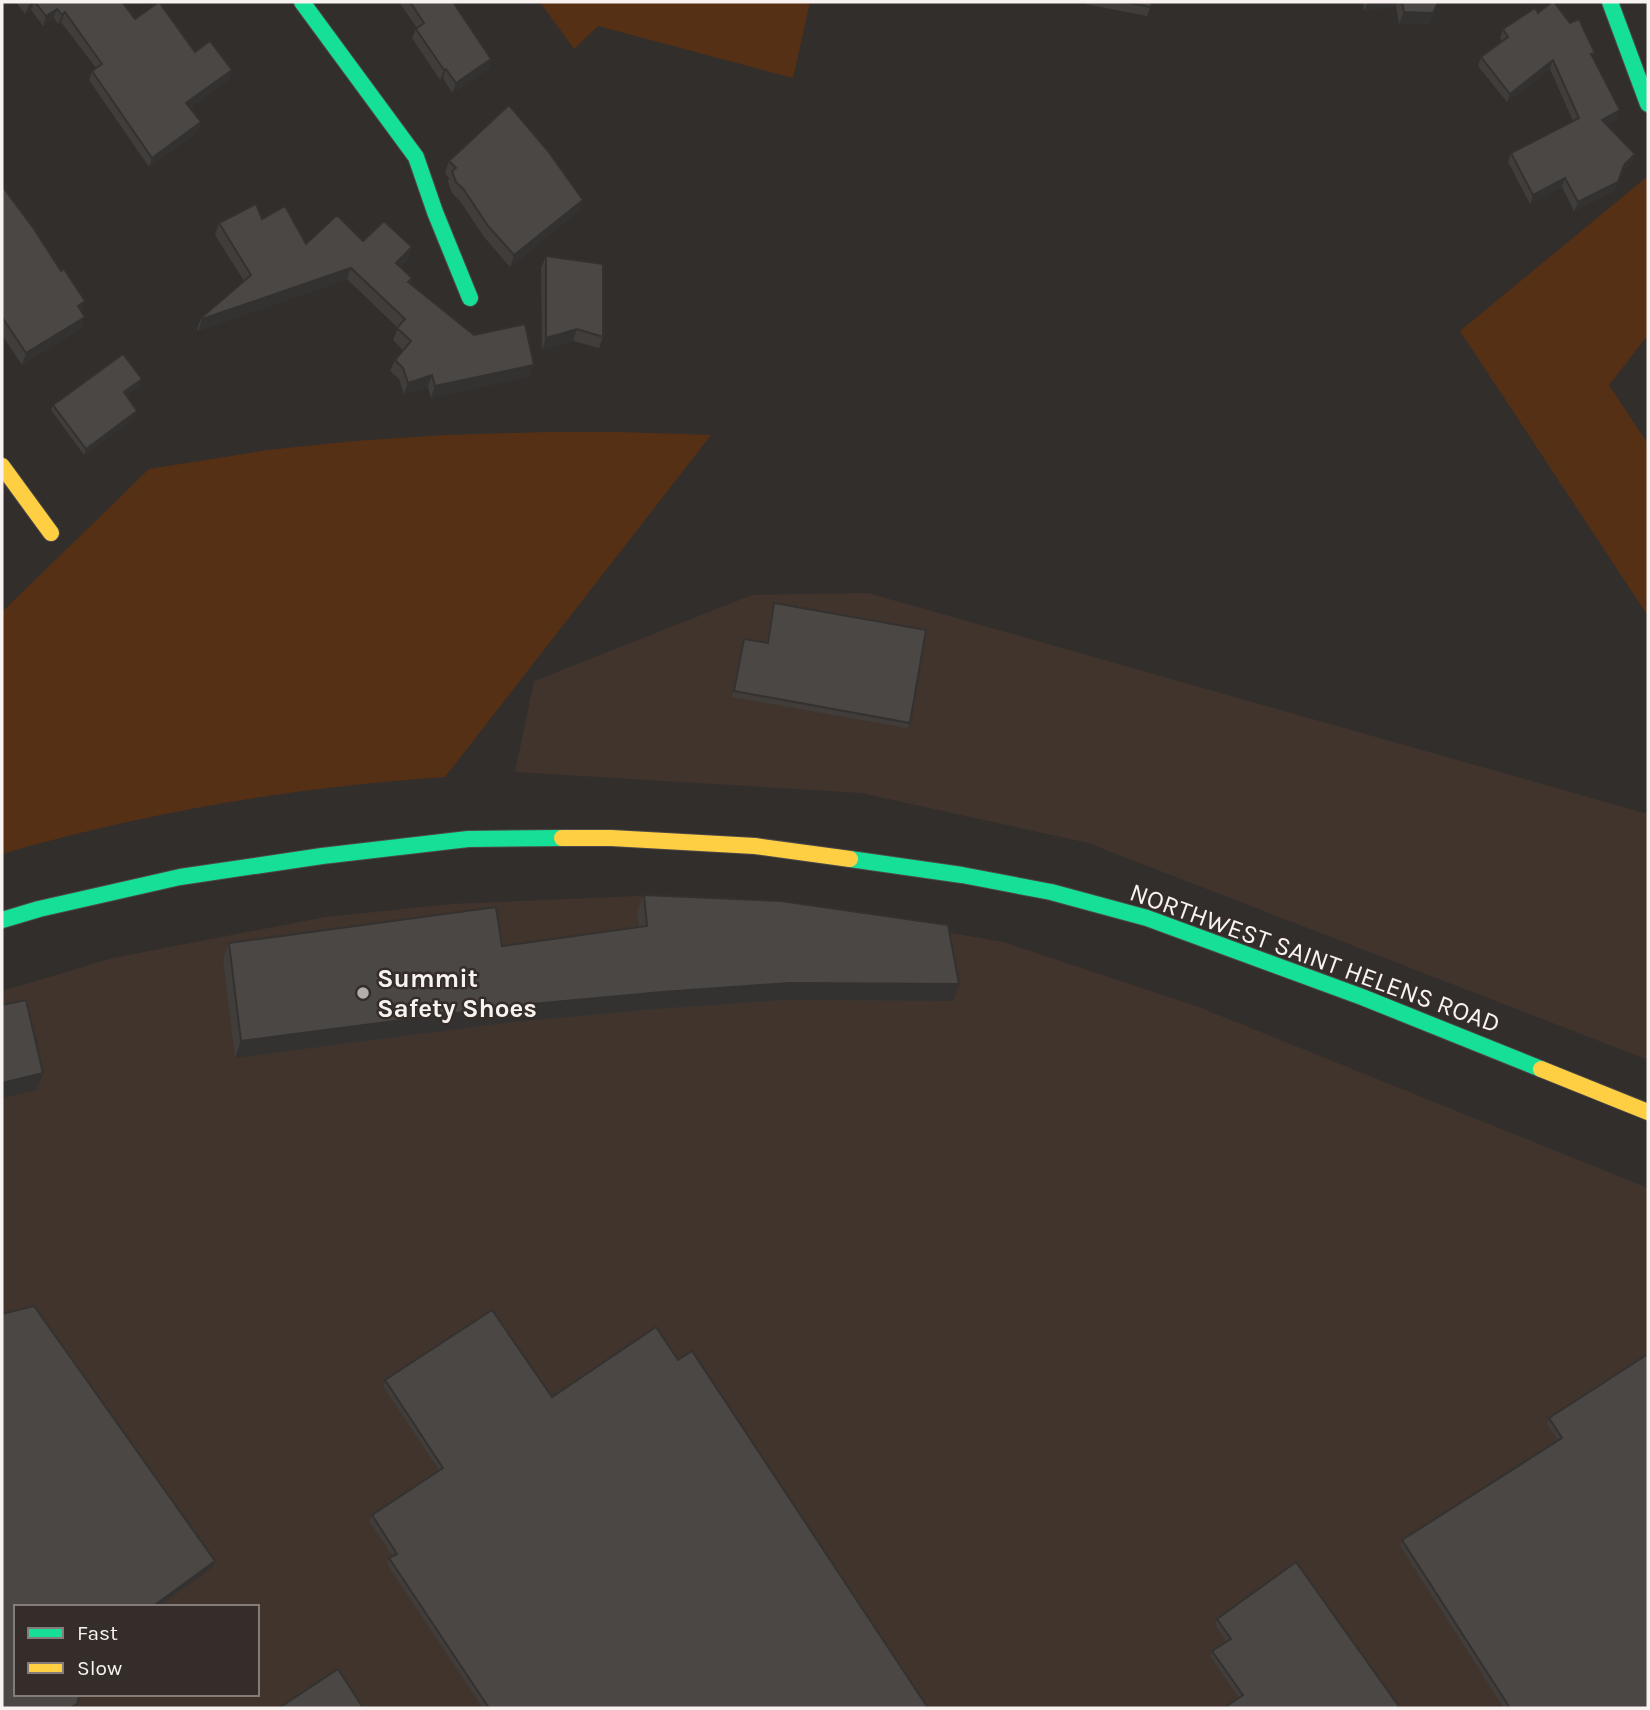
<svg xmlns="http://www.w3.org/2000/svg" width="1650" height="1710" font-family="Karla,sans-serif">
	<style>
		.built { fill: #40342d; fill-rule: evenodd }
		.green { fill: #563015 }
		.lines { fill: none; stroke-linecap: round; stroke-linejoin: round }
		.fast-casing { stroke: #4d4a48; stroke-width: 18 }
		.slow-casing { stroke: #4d4a48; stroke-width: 18 }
		.fast { stroke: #16e098; stroke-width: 16 }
		.slow { stroke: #ffcf43; stroke-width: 16 }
		.wall { fill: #403d3b }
		.shaded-wall { fill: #343230 }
		.building { fill: #4b4745; stroke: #343230; stroke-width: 2 }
		.poi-dot { fill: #b3aeab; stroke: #352d29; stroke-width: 2.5 }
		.labels { text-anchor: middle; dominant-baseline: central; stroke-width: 5; stroke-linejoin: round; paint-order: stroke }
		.street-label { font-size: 26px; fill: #f8f3f0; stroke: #352d29 }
		.poi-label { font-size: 26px; font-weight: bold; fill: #f8f3f0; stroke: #352d29; text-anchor: start }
	</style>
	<rect width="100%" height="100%" fill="#322e2c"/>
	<g class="built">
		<polygon points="868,593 1648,814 1648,1060 1088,843 861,793 515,772 534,681 752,595"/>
		<path d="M638 896 808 908 1003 942 1196 1006 1648 1188V1708H2V991L113 958 325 917 451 904ZM16 1607H257V1694H16Z"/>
	</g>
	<g class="green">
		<polygon points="540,2 810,2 793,78 598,26 574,49"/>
		<polygon points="1648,176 1648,335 1609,385 1648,444 1648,616 1460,331"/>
		<path d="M546 432H619L711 435 445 777C294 787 147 812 2 854V612L149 469 268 450 354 441 445 435Z"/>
	</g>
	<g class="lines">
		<defs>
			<g id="fast">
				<polyline points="302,2 416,157 435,212 470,298"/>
				<polyline points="1610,2 1648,104"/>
				<polyline points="850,859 962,875 1051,892 1147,918 1362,997 1541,1069"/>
				<polyline points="2,920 39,909 180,877 322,856 468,839 562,838"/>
			</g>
			<g id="slow">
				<polyline points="2,466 51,533"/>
				<polyline points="562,838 611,838 755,846 850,859"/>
				<polyline points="1541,1069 1648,1112"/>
			</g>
		</defs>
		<use href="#fast" class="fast-casing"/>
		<use href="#slow" class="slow-casing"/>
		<use href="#fast" class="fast"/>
		<use href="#slow" class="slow"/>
	</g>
	<g class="wall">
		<polygon points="16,2 122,2 135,19 232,70 228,80 190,108 201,122 197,132 149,167 89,80 92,71 96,68 61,22 58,24 54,18 43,26 31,10 25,14"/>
		<polygon points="399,2 453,2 491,59 488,69 452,93 443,78 440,80 412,38 416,29 417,28"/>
		<polygon points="1085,2 1152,2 1147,16 1085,4"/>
		<polygon points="1363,2 1439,2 1429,24 1399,24 1396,6 1364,11"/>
		<polygon points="1538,13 1593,58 1617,119 1606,125 1635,154 1632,162 1621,174 1614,191 1574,211 1562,187 1530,204 1508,162 1511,153 1573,121 1550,69 1507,102 1478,66 1481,57 1502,41 1500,38 1503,29"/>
		<polygon points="449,161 583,200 578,211 510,267 484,237 460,201 452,193 448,182 449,178 445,173"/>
		<polygon points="2,186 85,317 81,328 22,365 2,335"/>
		<polygon points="262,219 306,244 363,241 412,247 408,259 400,267 412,278 410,284 474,335 530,376 431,398 428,387 404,394 399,379 390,371 395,360 403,350 393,340 398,328 347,279 198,331 197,329 201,318 244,281 215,235 219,223"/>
		<polygon points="546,256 603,337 599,348 573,341 542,350 541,268"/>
		<polygon points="140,385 126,395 135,417 84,455 51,410 53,405"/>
		<polygon points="774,603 910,723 907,728 732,697 742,645 744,639 767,642 772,609"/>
		<polygon points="644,895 953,1001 784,1000 656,1009 504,1023 235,1058 223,959 229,943 502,946 639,927 637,911"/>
		<polygon points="1648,1354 1648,1708 1504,1708 1400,1546 1402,1540 1558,1440 1547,1424 1549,1418"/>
		<polygon points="678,1360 928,1708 483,1708 387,1564 389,1558 393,1556 369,1521 372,1515 439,1470 383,1386 385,1380 552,1397"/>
		<polygon points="1217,1619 1400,1708 1239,1698 1210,1656 1212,1651 1226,1641 1215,1625"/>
	</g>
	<g class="shaded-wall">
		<polygon points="33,2 34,2 31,10 25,14 29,5"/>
		<polygon points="1368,2 1398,2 1396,6 1364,11"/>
		<polygon points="1439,2 1429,24 1399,24 1404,12"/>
		<polygon points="57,9 54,18 43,26 46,16"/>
		<polygon points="65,12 61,22 58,24 62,15"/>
		<polygon points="491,59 488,69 452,93 456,83"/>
		<polygon points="1553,60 1550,69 1507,102 1510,94"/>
		<polygon points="446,69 443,78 440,80 444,70"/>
		<polygon points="232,70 228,80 183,113 186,103"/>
		<polygon points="1620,110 1617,119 1598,129 1602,120"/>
		<polygon points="201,122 197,132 149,167 152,158"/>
		<polygon points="1635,154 1632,162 1621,174 1624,165"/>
		<polygon points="1565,178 1562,187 1530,204 1533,195"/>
		<polygon points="1618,182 1614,191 1574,211 1578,202"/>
		<polygon points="583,200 578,211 510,267 514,255"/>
		<polygon points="412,247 408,259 392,275 396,263"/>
		<polygon points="351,268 347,279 198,331 202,319"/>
		<polygon points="85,301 81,312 78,306"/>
		<polygon points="85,317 81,328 22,365 26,353"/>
		<polygon points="577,329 573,341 542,350 546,338"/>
		<polygon points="534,365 530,376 431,398 435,386"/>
		<polygon points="432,375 428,387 404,394 408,383"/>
		<polygon points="142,379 140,385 122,398 124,392"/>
		<polygon points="137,411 135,417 84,455 86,449"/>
		<polygon points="790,983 959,984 953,1001 784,1000 656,1009 504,1023 235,1058 241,1041 510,1006 662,992"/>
		<polygon points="43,1073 37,1090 2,1098 2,1083"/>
		<polygon points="215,1561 213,1567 158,1607 152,1607"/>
	</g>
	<g class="building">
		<polygon points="35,2 122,2 135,19 159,2 195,52 210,41 232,70 186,103 201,122 152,158 92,71 102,64 65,12 62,15 57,9 46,16"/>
		<polygon points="410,2 453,2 491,59 456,83 446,69 444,70 416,29 424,23"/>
		<polygon points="1123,2 1152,2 1151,7"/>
		<polygon points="1402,2 1438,2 1433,13 1404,12"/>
		<polygon points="1552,2 1554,2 1570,23 1579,19 1595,53 1591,54 1620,110 1602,120 1635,154 1624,165 1618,182 1578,202 1565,178 1533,195 1511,153 1579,118 1553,60 1510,94 1481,57 1508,37 1503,29 1535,8 1538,13"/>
		<polygon points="509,105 548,151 583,200 514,255 488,226 464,190 456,182 452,171 456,168 449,161"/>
		<polygon points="2,186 34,229 61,271 64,269 85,301 78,306 85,317 26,353 2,317"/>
		<polygon points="256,204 262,219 285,206 306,244 337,215 363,241 384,221 412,247 396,263 412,278 408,282 474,335 525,324 534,365 435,386 432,375 408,383 403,368 395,360 411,341 397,328 405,319 351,268 202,319 201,318 251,275 219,223"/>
		<polygon points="546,256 603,264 603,337 577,329 546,338"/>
		<polygon points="123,354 142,379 124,392 137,411 86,449 53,405"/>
		<polygon points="774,603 926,630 910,723 734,691 744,639 768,643"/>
		<polygon points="644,895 781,901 948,925 959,984 790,983 662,992 510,1006 241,1041 229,943 496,907 502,946 647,926"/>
		<polygon points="26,1000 43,1073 2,1083 2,1005"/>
		<polygon points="34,1306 215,1561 152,1607 16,1607 16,1694 80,1694 77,1704 70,1708 2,1708 2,1314"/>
		<polygon points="492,1310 552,1397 656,1327 678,1360 692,1351 928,1708 489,1708 389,1558 397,1554 372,1515 443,1468 385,1380"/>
		<polygon points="1648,1354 1648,1708 1510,1708 1402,1540 1562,1438 1549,1418"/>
		<polygon points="1296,1562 1400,1708 1224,1708 1243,1695 1212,1651 1231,1639 1217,1619"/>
		<polygon points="338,1669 363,1708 279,1708"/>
	</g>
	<circle class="poi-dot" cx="363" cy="993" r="7"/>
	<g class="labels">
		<g class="street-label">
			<text transform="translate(1315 958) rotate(20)">NORTHWEST SAINT HELENS ROAD</text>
		</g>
		<g class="poi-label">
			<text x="377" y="978">Summit<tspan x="377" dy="30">Safety Shoes</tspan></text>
		</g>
	</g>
	<rect width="1650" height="1710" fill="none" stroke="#f8f3f0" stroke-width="7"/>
	<rect x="14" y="1605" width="245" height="91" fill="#352d29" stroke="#837c79" stroke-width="2"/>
	<rect x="28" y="1628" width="35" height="10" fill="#16e098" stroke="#837c79" stroke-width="2"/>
	<text x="77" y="1640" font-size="21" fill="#f8f3f0">Fast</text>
	<rect x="28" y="1663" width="35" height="10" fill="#ffcf43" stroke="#837c79" stroke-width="2"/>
	<text x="77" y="1675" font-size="21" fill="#f8f3f0">Slow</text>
</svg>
